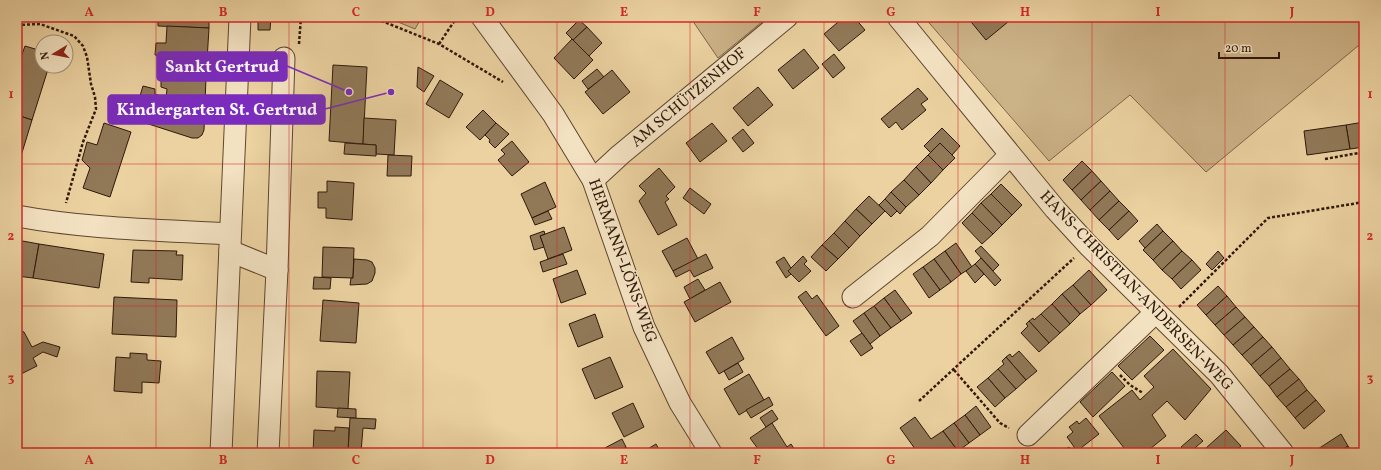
<svg xmlns="http://www.w3.org/2000/svg" width="1381" height="470" font-family="Vollkorn,serif">
	<style>
		.green { fill: #ccb287; stroke: #7d6548 }
		.building { fill: #917958; stroke: #2e1809 }
		.lines { fill: none; stroke-linecap: round; stroke-linejoin: round }
		.street-casing { stroke: #5e462f; stroke-width: 23 }
		.path { stroke: #2e1809; stroke-width: 2.5; stroke-dasharray: 3 2; stroke-linecap: butt }
		.street { stroke: #f3e2c2; stroke-width: 21 }
		.grid { fill: none; stroke: #d62828; stroke-width: 1; stroke-opacity: 0.55 }
		.labels { text-anchor: middle; dominant-baseline: central; stroke-width: 3; stroke-linejoin: round; paint-order: stroke }
		.street-label { font-size: 16px; fill: #2e1809; stroke: #f3e2c2 }
		.leader { fill: none; stroke: #7b2cbf; stroke-width: 1.5 }
		.callout-dot { fill: #7b2cbf; stroke: #f3e2c2; stroke-width: 1.5 }
		.callout { fill: #7b2cbf; stroke: #7b2cbf; stroke-width: 1.5 }
		.callout-label { font-size: 17px; text-anchor: middle; font-weight: bold; fill: #fff }
		.neatline { fill: none; stroke: #d62828; stroke-width: 1.5 }
		.grid-label { font-size: 13px; text-anchor: middle; font-weight: bold; fill: #d62828 }
	</style>
	<rect width="100%" height="100%" fill="#ecd2a1"/>
	<filter id="stains"><feTurbulence type="fractalNoise" baseFrequency=".005" numOctaves="4"/><feColorMatrix values="0 0 0 0 .2 0 0 0 0 .09 0 0 0 0 .02 0 0 0 .5 -.17"/></filter>
	<radialGradient id="worn" r=".72"><stop offset=".6" stop-color="#630" stop-opacity="0"/><stop offset="1" stop-color="#630" stop-opacity=".3"/></radialGradient>
	<g class="green">
		<polygon points="386,17 422,17 415,29"/>
		<polygon points="690,17 768,17 718,58"/>
		<polygon points="924,17 1364,17 1364,41 1206,172 1130,95 1049,161"/>
	</g>
	<g class="building">
		<polygon points="167,17 209,17 209,28 158,26 158,18 167,19"/>
		<polygon points="258,17 271,17 270,30 258,30"/>
		<polygon points="844,17 854,17 865,30 839,51 824,34"/>
		<polygon points="967,17 1014,17 986,40"/>
		<polygon points="579,20 587,27 573,40 566,33"/>
		<polygon points="167,26 209,28 206,77 161,75 162,56 155,55 156,43 166,43"/>
		<polygon points="587,27 602,43 589,56 573,40"/>
		<polygon points="572,39 593,60 574,79 554,58"/>
		<polygon points="25,46 42,51 42,66 49,66 32,120 17,115 17,68"/>
		<polygon points="804,49 819,68 793,89 778,70"/>
		<polygon points="834,54 845,68 833,78 822,64"/>
		<polygon points="333,65 367,67 363,144 329,141"/>
		<polygon points="418,67 434,76 424,92 417,87"/>
		<polygon points="597,69 604,77 588,89 582,81"/>
		<polygon points="612,70 630,92 603,114 585,92"/>
		<polygon points="161,75 206,77 204,130 202,135 198,138 192,138 133,119 143,86 155,89 155,94 166,98 167,89 161,87"/>
		<polygon points="440,80 463,94 449,118 426,104"/>
		<polygon points="758,87 773,105 748,126 733,108"/>
		<polygon points="918,88 928,99 921,104 926,110 902,130 896,122 889,128 881,119"/>
		<polygon points="483,110 496,123 480,140 466,127"/>
		<polygon points="17,115 32,120 17,169"/>
		<polygon points="364,118 396,120 394,155 376,154 376,145 363,144"/>
		<polygon points="1364,122 1364,147 1350,149 1346,125"/>
		<polygon points="104,123 131,132 110,197 83,188 90,168 82,160 87,142 97,145"/>
		<polygon points="496,123 509,134 495,148 489,142 490,140 485,135"/>
		<polygon points="712,123 727,141 700,162 686,143"/>
		<polygon points="1346,125 1350,149 1307,155 1304,131"/>
		<polygon points="942,128 960,146 952,155 940,143 931,153 924,146"/>
		<polygon points="743,129 754,143 743,152 732,138"/>
		<polygon points="512,141 529,162 512,176 498,160 505,154 501,150"/>
		<polygon points="345,143 376,145 376,156 344,154"/>
		<polygon points="940,143 955,158 943,170 928,155"/>
		<polygon points="388,155 412,156 411,176 387,176"/>
		<polygon points="928,155 943,170 931,183 916,167"/>
		<polygon points="1082,161 1092,171 1072,190 1063,180"/>
		<polygon points="916,167 931,183 919,195 904,180"/>
		<polygon points="659,168 675,187 666,196 669,199 665,202 677,225 658,235 639,201 646,193 639,186"/>
		<polygon points="1092,171 1101,181 1081,200 1072,190"/>
		<polygon points="904,180 919,195 906,207 891,192"/>
		<polygon points="327,181 354,183 352,220 326,218 326,208 318,208 318,192 327,192"/>
		<polygon points="1101,181 1110,191 1090,210 1081,200"/>
		<polygon points="545,182 556,207 532,218 521,194"/>
		<polygon points="1001,184 1022,205 1012,215 991,194"/>
		<polygon points="690,188 711,204 704,214 683,198"/>
		<polygon points="1110,191 1119,201 1099,220 1090,210"/>
		<polygon points="891,192 906,207 900,214 885,199"/>
		<polygon points="991,194 1012,215 1002,225 981,203"/>
		<polygon points="869,196 885,211 872,224 856,209"/>
		<polygon points="885,199 897,211 891,217 879,205"/>
		<polygon points="1119,201 1129,211 1109,230 1099,220"/>
		<polygon points="981,203 1002,225 993,234 972,213"/>
		<polygon points="856,209 872,224 860,236 845,221"/>
		<polygon points="548,211 552,219 535,225 532,218"/>
		<polygon points="1129,211 1138,221 1118,240 1109,230"/>
		<polygon points="972,213 993,234 982,244 962,223"/>
		<polygon points="845,221 860,236 849,248 834,233"/>
		<polygon points="1157,224 1163,231 1145,248 1139,241"/>
		<polygon points="564,227 572,250 548,259 540,236"/>
		<polygon points="544,231 545,234 540,236 544,247 534,250 530,236"/>
		<polygon points="1163,231 1173,241 1153,260 1143,250"/>
		<polygon points="834,233 849,248 838,259 822,245"/>
		<polygon points="687,238 698,259 673,271 662,251"/>
		<polygon points="17,240 39,244 33,278 17,276"/>
		<polygon points="1173,241 1182,251 1162,270 1153,260"/>
		<polygon points="956,243 972,267 961,274 945,251"/>
		<polygon points="39,244 104,254 99,288 33,278"/>
		<polygon points="822,245 838,259 826,271 811,257"/>
		<polygon points="981,246 999,265 993,271 975,251"/>
		<polygon points="323,247 354,248 353,278 322,277"/>
		<polygon points="133,250 177,251 176,255 183,255 182,280 149,278 149,283 131,282"/>
		<polygon points="945,251 961,274 951,282 934,259"/>
		<polygon points="1182,251 1192,260 1172,279 1162,270"/>
		<polygon points="1218,251 1224,258 1212,270 1206,264"/>
		<polygon points="563,254 567,264 543,272 540,262"/>
		<polygon points="706,254 713,268 694,277 690,270 676,277 673,271"/>
		<polygon points="803,256 807,261 804,264 811,271 799,282 788,271"/>
		<polygon points="784,257 791,268 788,271 791,274 786,278 776,262"/>
		<polygon points="981,258 1001,280 995,286 975,264"/>
		<polygon points="354,259 367,260 372,262 375,268 375,273 372,281 367,284 350,285 351,278 353,278"/>
		<polygon points="934,259 951,282 940,290 923,267"/>
		<polygon points="1192,260 1201,270 1181,289 1172,279"/>
		<polygon points="975,264 984,274 975,283 966,271"/>
		<polygon points="923,267 940,290 929,298 913,274"/>
		<polygon points="577,270 586,294 561,303 553,279"/>
		<polygon points="1089,270 1107,290 1091,305 1073,285"/>
		<polygon points="314,277 331,278 330,289 313,289"/>
		<polygon points="698,279 705,290 690,299 684,287"/>
		<polygon points="720,282 731,302 695,322 684,302"/>
		<polygon points="1073,285 1091,305 1080,314 1062,294"/>
		<polygon points="1218,286 1227,296 1206,315 1197,305"/>
		<polygon points="895,290 912,313 901,321 884,298"/>
		<polygon points="806,291 812,299 817,295 839,326 826,336 798,297"/>
		<polygon points="1062,294 1080,314 1070,324 1052,304"/>
		<polygon points="1227,296 1236,307 1215,325 1206,315"/>
		<polygon points="114,297 177,300 176,337 112,334"/>
		<polygon points="884,298 901,321 891,328 874,306"/>
		<polygon points="323,300 359,303 356,343 320,341"/>
		<polygon points="1052,304 1070,324 1060,333 1041,314"/>
		<polygon points="874,306 891,328 880,336 864,313"/>
		<polygon points="1236,307 1245,317 1224,335 1215,325"/>
		<polygon points="864,313 880,336 870,344 853,321"/>
		<polygon points="595,314 603,337 578,347 569,324"/>
		<polygon points="1041,314 1060,333 1049,343 1029,321 1033,318 1034,320"/>
		<polygon points="1245,317 1254,327 1233,345 1224,335"/>
		<polygon points="1029,321 1049,343 1039,352 1021,333 1028,326 1026,324"/>
		<polygon points="1254,327 1263,337 1242,355 1233,345"/>
		<polygon points="17,329 24,332 32,347 43,342 60,347 57,357 43,352 33,358 37,366 21,374 17,367"/>
		<polygon points="862,333 873,348 861,356 850,341"/>
		<polygon points="1150,336 1164,350 1132,380 1118,366"/>
		<polygon points="732,337 744,359 719,374 706,352"/>
		<polygon points="1263,337 1272,347 1251,365 1242,355"/>
		<polygon points="1272,347 1281,358 1260,376 1251,365"/>
		<polygon points="1173,349 1211,389 1185,420 1167,401 1152,415 1166,436 1145,453 1128,453 1099,416 1132,390 1140,400 1154,387 1144,376"/>
		<polygon points="1019,351 1037,371 1026,380 1006,357 1010,354 1012,357"/>
		<polygon points="130,353 147,354 147,360 161,361 159,383 142,382 142,393 114,391 116,357 130,358"/>
		<polygon points="610,357 623,387 595,399 582,369"/>
		<polygon points="1006,357 1026,380 1016,389 998,369 1004,364 1002,361"/>
		<polygon points="1281,358 1290,369 1269,386 1260,376"/>
		<polygon points="738,363 743,372 729,380 724,371"/>
		<polygon points="998,369 1016,389 1005,398 988,378"/>
		<polygon points="1290,369 1299,379 1277,397 1269,386"/>
		<polygon points="317,371 350,372 348,409 316,407"/>
		<polygon points="1112,372 1125,386 1093,417 1080,402"/>
		<polygon points="749,374 764,400 739,415 724,389"/>
		<polygon points="988,378 1005,398 995,407 977,387"/>
		<polygon points="1299,379 1307,390 1286,407 1277,397"/>
		<polygon points="1307,390 1316,400 1295,418 1286,407"/>
		<polygon points="769,397 773,405 751,418 746,410"/>
		<polygon points="1316,400 1325,411 1304,429 1295,418"/>
		<polygon points="633,403 644,427 624,437 612,413"/>
		<polygon points="976,406 991,427 980,435 965,415"/>
		<polygon points="338,408 356,409 356,418 337,417"/>
		<polygon points="772,410 778,419 766,427 760,418"/>
		<polygon points="965,415 980,435 969,443 954,423"/>
		<polygon points="915,417 931,439 943,431 958,451 956,453 918,453 900,428"/>
		<polygon points="350,418 376,419 375,429 363,428 361,452 348,452"/>
		<polygon points="1086,418 1099,434 1077,451 1067,437 1073,432 1069,427 1077,421 1079,424"/>
		<polygon points="772,423 787,447 791,444 797,453 761,453 750,438"/>
		<polygon points="954,423 969,443 958,451 943,431"/>
		<polygon points="335,427 349,428 348,453 313,453 314,430 335,431"/>
		<polygon points="1226,430 1241,446 1233,453 1210,453 1206,448"/>
		<polygon points="1196,434 1203,441 1189,453 1187,453 1181,447"/>
		<polygon points="1341,434 1348,446 1337,453 1320,453 1318,449"/>
		<polygon points="622,439 626,447 616,453 603,453 601,450"/>
		<polygon points="656,444 661,453 641,453"/>
		<polygon points="1348,446 1353,453 1337,453"/>
		<polygon points="626,447 630,453 616,453"/>
		<polygon points="1069,447 1073,453 1060,453"/>
	</g>
	<g class="lines">
		<defs>
			<g id="street">
				<polyline points="482,17 553,114 593,180 644,327 680,403 711,453"/>
				<polyline points="898,17 1055,209 1088,245 1219,374 1283,453"/>
				<polyline points="593,180 620,155 787,17"/>
				<path d="M17 216C87 229 159 230 230 234"/>
				<polyline points="230,251 277,270"/>
				<polyline points="853,297 930,236 1010,155"/>
				<polyline points="1028,435 1156,312"/>
				<polyline points="221,453 240,17"/>
				<polyline points="268,453 277,270 284,58"/>
			</g>
		</defs>
		<use href="#street" class="street-casing"/>
		<g class="path">
			<polyline points="372,17 439,44 503,82"/>
			<polyline points="17,25 40,24 74,36 83,46 87,57 91,84 95,97 96,109 83,142 66,203"/>
			<polyline points="299,44 301,17"/>
			<polyline points="439,44 457,17"/>
			<polyline points="1325,159 1364,152"/>
			<polyline points="1179,307 1268,218 1364,202"/>
			<polyline points="954,370 1000,423 1009,428"/>
			<polyline points="1120,375 1130,385 1143,393"/>
			<polyline points="919,401 1074,258"/>
		</g>
		<use href="#street" class="street"/>
	</g>
	<path class="grid" d="M156 17V453M289 17V453M423 17V453M557 17V453M690 17V453M824 17V453M958 17V453M1092 17V453M1225 17V453M17 164H1364M17 306H1364"/>
	<g class="labels">
		<g class="street-label">
			<text transform="translate(689 98) rotate(-40)">AM SCHÜTZENHOF</text>
			<text transform="translate(622 261) rotate(70)">HERMANN-LÖNS-WEG</text>
			<text transform="translate(1136 291) rotate(46)">HANS-CHRISTIAN-ANDERSEN-WEG</text>
		</g>
	</g>
	<path class="leader" d="M349 92L287 66M391 92L325 109"/>
	<g class="callout-dot">
		<circle cx="349" cy="92" r="4"/>
		<circle cx="391" cy="92" r="4"/>
	</g>
	<g class="callout">
		<rect x="157" y="52" width="130" height="29" rx="4"/>
		<rect x="108" y="95" width="217" height="29" rx="4"/>
	</g>
	<g class="callout-label">
		<text x="222" y="72">Sankt Gertrud</text>
		<text x="217" y="115">Kindergarten St. Gertrud</text>
	</g>
	<rect width="1381" height="470" fill="none" stroke="#ecd2a1" stroke-width="44"/>
	<g transform="translate(54 54) rotate(260)"><circle r="19" fill="#f3e2c2" stroke="#a49178"/>
	<path d="M0-3L7 15L0 10L-7 15Z" fill="#8f2418"/>
	<text y="-6" font-size="11" font-weight="bold" text-anchor="middle" fill="#2e1809">N</text>
	</g>
	<path d="M1219 52v6h60v-6" fill="none" stroke="#2e1809" stroke-width="2"/>
	<text x="1225" y="52" font-size="12" fill="#2e1809" stroke="#f3e2c2" stroke-width="3" paint-order="stroke">20 m</text>
	<rect x="22" y="22" width="1337" height="426" class="neatline"/>
	<g class="grid-label">
		<text x="89" y="16">A</text>
		<text x="223" y="16">B</text>
		<text x="356" y="16">C</text>
		<text x="490" y="16">D</text>
		<text x="624" y="16">E</text>
		<text x="757" y="16">F</text>
		<text x="891" y="16">G</text>
		<text x="1025" y="16">H</text>
		<text x="1158" y="16">I</text>
		<text x="1292" y="16">J</text>
		<text x="11" y="98">1</text>
		<text x="1370" y="98">1</text>
		<text x="11" y="240">2</text>
		<text x="1370" y="240">2</text>
		<text x="11" y="382">3</text>
		<text x="1370" y="382">3</text>
		<text x="89" y="464">A</text>
		<text x="223" y="464">B</text>
		<text x="356" y="464">C</text>
		<text x="490" y="464">D</text>
		<text x="624" y="464">E</text>
		<text x="757" y="464">F</text>
		<text x="891" y="464">G</text>
		<text x="1025" y="464">H</text>
		<text x="1158" y="464">I</text>
		<text x="1292" y="464">J</text>
	</g>
	<rect width="100%" height="100%" filter="url(#stains)"/>
	<rect width="100%" height="100%" fill="url(#worn)"/>
</svg>
